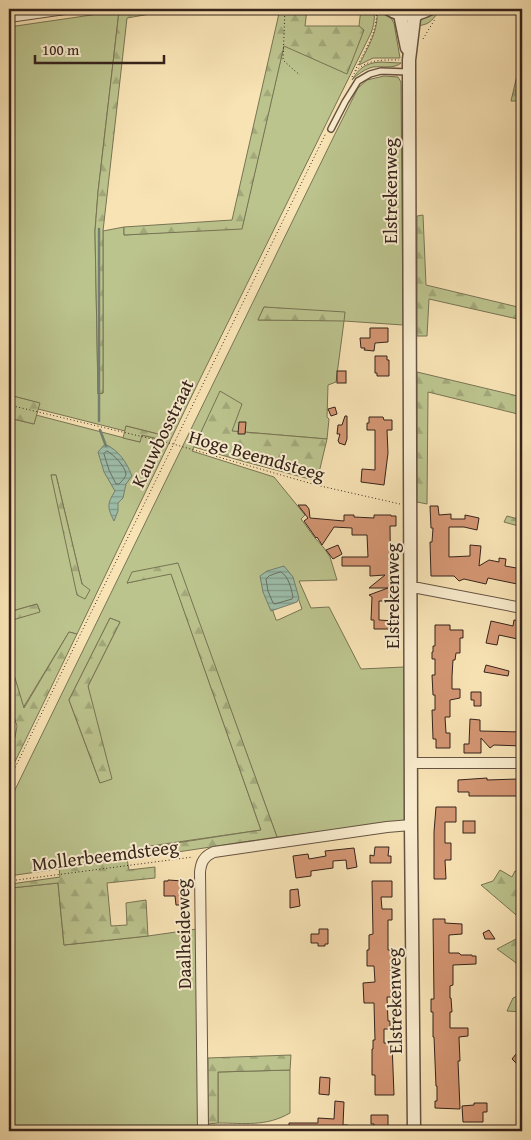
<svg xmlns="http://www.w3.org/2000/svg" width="531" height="1140" font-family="'Gentium Book Plus',serif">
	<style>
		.grass { fill: #bcc48e; stroke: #787454; fill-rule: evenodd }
		.forest { fill: url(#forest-firs); stroke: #787454 }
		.water { fill: url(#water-rules); stroke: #738071 }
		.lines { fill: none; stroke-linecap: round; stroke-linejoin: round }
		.shore { stroke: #697063; stroke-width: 1 }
		.stream { stroke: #738071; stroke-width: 2.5 }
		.building { fill: #d49673; stroke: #35231b }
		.service-casing { stroke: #665342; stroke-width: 8 }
		.minor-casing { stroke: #665342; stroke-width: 12 }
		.tertiary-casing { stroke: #665342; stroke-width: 15 }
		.path { stroke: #35231b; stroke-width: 1; stroke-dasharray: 1 2.5; stroke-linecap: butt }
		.service { stroke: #faedcf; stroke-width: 5 }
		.minor { stroke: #faedcf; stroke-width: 10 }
		.tertiary { stroke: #faedcf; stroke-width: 12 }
		.labels { text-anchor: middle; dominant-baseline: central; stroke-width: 4; stroke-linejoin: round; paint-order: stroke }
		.street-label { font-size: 19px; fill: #35231b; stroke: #faedcf }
	</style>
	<defs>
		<pattern id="forest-firs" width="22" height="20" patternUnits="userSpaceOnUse" patternTransform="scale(1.25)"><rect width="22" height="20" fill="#bcc48e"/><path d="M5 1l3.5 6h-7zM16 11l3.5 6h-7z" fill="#a2a87a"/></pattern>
		<pattern id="water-rules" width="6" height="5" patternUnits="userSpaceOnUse" patternTransform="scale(1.25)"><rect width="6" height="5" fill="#9dbeab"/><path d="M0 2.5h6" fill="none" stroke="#819a8a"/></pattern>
	</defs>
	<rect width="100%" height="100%" fill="#f8e3b5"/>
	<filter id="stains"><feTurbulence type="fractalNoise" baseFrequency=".004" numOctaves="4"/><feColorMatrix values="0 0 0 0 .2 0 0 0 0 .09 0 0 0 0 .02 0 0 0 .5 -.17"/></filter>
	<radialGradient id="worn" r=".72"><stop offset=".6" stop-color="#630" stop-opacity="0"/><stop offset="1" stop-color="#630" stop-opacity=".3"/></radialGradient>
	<g class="grass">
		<path d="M361 9H374C375 18 374 25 371 33L198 383 77 634 69 632 23 708 9 658V621L40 611 37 604 9 612V418L34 424 36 415 140 442 141 435 163 440 166 436 126 426 125 431 38 409 39 403 9 395V27L119 11 98 192 95 231 98 394 103 393V231L124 227V235L242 228 284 45 356 47 363 30 359 26ZM51 475H56L82 584Z"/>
		<path d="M377 9 391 18 394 23 400 58H373L359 65C368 47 379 30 377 9Z"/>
		<path d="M434 9H442C431 19 433 24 417 26L420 19Z"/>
		<path d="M380 62 401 63C394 69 383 66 373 67 365 69 358 74 352 80 359 68 366 63 380 62Z"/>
		<path d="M384 76 398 77 401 82 403 325 344 321 336 382 328 385 327 417 329 419 327 439 231 431 221 392 192 451 274 477 305 515 301 519 315 538 324 548 330 557 337 580 299 581 311 608 329 607 361 669 404 667 405 820 399 822 277 837 177 563 127 583 171 573 261 830 150 846 151 856 127 859 9 876V802L335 134 358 88 367 80ZM264 307 344 320H258ZM289 572 302 609 278 620H276L262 579ZM110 618 120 622 88 686 100 783 69 700Z"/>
		<polygon points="58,883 64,945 148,936 197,929 200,1131 9,1131 9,884 11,884 11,888"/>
		<path d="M290 1070V1113C266 1127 244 1123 218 1123V1072Z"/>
	</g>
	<g class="forest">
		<polygon points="131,9 179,9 127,18 103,231 103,393 98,394 95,231 98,192 119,11"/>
		<polygon points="280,9 307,9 305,26 359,26 364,30 347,74 284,46 242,229 124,235 124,227 232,220"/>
		<polygon points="522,54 522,80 517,101 511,101"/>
		<polygon points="423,215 426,285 522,308 522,320 429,299 427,336 417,336 417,216"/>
		<polygon points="264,307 345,312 344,321 258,320"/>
		<polygon points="417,372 522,397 522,415 428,392 427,504 417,502"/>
		<polygon points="220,391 242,404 232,431 327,439 317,481 242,461 194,447"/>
		<polygon points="9,395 40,403 34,424 9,418"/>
		<polygon points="126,426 166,436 163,440 142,435 140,442 123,438"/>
		<polygon points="51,475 56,475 82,584 90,590 85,599 77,595"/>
		<polygon points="507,516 522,520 522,527 504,522"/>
		<polygon points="178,563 277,837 151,856 150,847 261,830 171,574 127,583 132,572"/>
		<polygon points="37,604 40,612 9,621 9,612"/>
		<polygon points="110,618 120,622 88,686 112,779 100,783 69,700"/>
		<polygon points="69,632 77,634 9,774 9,751 15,737 17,726 9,701 9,658 24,708"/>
		<polygon points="127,859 129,870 155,867 155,878 107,883 111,926 127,925 126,903 146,900 148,936 64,945 58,883 11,888 11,884 60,877 59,868"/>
		<polygon points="500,870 512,877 515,871 522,872 522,920 481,885 493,881"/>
		<polygon points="522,934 522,971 515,962 497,949 516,939 521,938"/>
		<polygon points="522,979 522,1012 507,1011 513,998 520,995"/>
		<polygon points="291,1055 290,1070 218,1072 218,1123 208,1124 208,1058"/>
	</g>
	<g class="water">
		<path d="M105 444C119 451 126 461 132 476L126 484 123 498 118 503V511L114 521C107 507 107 504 115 491L104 472 98 452Z"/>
		<polygon points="284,566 293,577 299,598 297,602 271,611 263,592 260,576 267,571"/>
	</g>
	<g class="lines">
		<g class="shore">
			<path d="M107 451C113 454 125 466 126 474 126 477 121 482 119 484H116L109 470 104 454Z"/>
			<path d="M281 572C289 577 291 588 293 597L292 599 275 604 273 603 268 591 266 579 269 576Z"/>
		</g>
		<g class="stream">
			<polyline points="99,421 99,229"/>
			<polyline points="100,430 106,446"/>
		</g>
	</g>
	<g class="building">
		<polygon points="370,328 388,328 388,342 375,343 374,351 364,350 365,348 361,348 360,338 370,338"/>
		<polygon points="375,356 387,356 387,360 389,360 389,376 377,376 377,373 375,373"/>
		<rect x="337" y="371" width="9" height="12"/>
		<polygon points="335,407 337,414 331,416 328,409"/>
		<polygon points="345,416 347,416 347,439 345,445 339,443 339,442 338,441 340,434 337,434 338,425 342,425"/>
		<polygon points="369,417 383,417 384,420 392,420 392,430 387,430 388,453 384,485 361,482 362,469 375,470 375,430 367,430 367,423 369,423"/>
		<polygon points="239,422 246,422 245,434 238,434"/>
		<polygon points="298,505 306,505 309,509 310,518 344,521 344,515 354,515 354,517 374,518 374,515 391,515 391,516 396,516 396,526 390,526 391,601 379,601 379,620 395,621 395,629 374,629 374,620 371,620 372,597 369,595 388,588 369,588 385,575 370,576 370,566 342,566 342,557 368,557 367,535 352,535 352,528 334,527 322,545 317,537 316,538 304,521 308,518"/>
		<polygon points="430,506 438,506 439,515 451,514 451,519 465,519 465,515 479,518 477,530 464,527 449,527 449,557 470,556 470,545 481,546 479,566 489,560 499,562 499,558 506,559 505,566 522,569 522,585 488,578 486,584 464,579 459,581 454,576 431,576 430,542 432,542 433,528 431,528"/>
		<polygon points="338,545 342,554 333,559 326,550"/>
		<polygon points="514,620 522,621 522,640 499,635 497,645 486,643 491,621 513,626"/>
		<polygon points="435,625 450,625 450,630 463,630 463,638 460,638 460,653 456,653 455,660 453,660 452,676 452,689 460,689 460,698 450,700 450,717 445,717 446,733 450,733 450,748 436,748 436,739 433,739 432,710 435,710 435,695 433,695 432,675 435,675 435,659 432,659 432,652 433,652 433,646 435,646"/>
		<polygon points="486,665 509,671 508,676 484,672"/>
		<polygon points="471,692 481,692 481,706 474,706 474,700 471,700"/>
		<polygon points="470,719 480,720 480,731 522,732 522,746 494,745 490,748 481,738 481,753 464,753 464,744 469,744"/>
		<polygon points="487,778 487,780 518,779 518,796 469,796 469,792 458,792 458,780"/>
		<polygon points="436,807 456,807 456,822 445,822 445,843 451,843 451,860 445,860 446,879 434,879 434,832"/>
		<rect x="463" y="821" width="12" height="12"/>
		<polygon points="375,847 389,847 388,856 391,856 391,863 370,863 370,855 374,856"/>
		<polygon points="354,848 357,867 347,869 346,860 333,861 333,868 311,871 311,876 296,878 293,856 308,854 309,859 326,856 325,851"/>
		<polygon points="168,880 184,881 185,901 182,901 182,905 176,905 175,896 164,896 164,881 168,881"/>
		<polygon points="372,881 392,881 392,897 381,897 382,909 392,909 392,920 388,920 388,950 392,950 392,966 390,966 393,997 387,997 388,1021 390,1021 390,1029 384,1029 384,1043 392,1043 394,1095 375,1095 375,1075 372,1075 372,1049 373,1049 373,1040 375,1040 374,1003 364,1003 363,983 375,982 374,966 367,966 367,950 369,950 369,935 373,934"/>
		<polygon points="298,889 300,906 290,908 290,890"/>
		<polygon points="433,919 445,919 445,923 462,924 462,934 449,935 449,953 459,953 461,955 472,955 472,956 476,956 476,964 453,965 453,985 450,986 450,998 451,998 452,1012 450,1012 450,1028 468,1028 468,1036 459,1037 460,1061 458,1061 460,1109 435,1108 435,1101 437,1101 437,1086 436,1086 434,1037 433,1037 433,1012 431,1012 431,999 434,999"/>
		<polygon points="319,929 328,929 328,944 325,944 325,946 318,946 318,943 311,943 311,934 319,934"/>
		<polygon points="489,930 495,939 485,939 483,933"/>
		<polygon points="516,1054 522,1059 517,1064 512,1059"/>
		<polygon points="320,1077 330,1078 329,1095 319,1094"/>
		<polygon points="335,1101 344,1102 343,1125 348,1125 348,1131 289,1131 289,1123 318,1123 318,1118 334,1119"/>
		<polygon points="474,1103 487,1103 487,1112 483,1112 483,1122 463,1122 462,1106 474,1105"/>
		<polygon points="371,1115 388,1115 388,1131 374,1131 374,1124 371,1124"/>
	</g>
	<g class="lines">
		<defs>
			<polyline id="service" points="331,129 345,102 358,81 370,74 381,71 408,72"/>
			<g id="minor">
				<polyline points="9,17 65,9"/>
				<polyline points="411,588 418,588 522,608"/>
				<polyline points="412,763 522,763"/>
				<path d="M203 1131 200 872C201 862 204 856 214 852L387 827 411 825"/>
			</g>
			<g id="tertiary">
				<path d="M389 9C402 17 416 16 429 9"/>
				<polyline points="400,14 407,48"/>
				<polyline points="414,1131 411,825 409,72 409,60 414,19 416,14"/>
			</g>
		</defs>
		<use href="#service" class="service-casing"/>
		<use href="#minor" class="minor-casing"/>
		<use href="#tertiary" class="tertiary-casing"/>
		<g class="path">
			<polyline points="285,9 283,60 295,71 300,75"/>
			<polyline points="439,14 444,9"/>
			<polyline points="423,39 435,19"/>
			<path d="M355 71C364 51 379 31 376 9"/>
			<path d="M352 77C362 59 380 60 399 60"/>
			<polyline points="9,405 173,444 316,485 400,504"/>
			<polyline points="9,780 326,133"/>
			<polyline points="9,881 193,857"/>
		</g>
		<use href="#service" class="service"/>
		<use href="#minor" class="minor"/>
		<use href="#tertiary" class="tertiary"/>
	</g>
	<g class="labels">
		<g class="street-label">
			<text transform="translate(390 191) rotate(-90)">Elstrekenweg</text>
			<text transform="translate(162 433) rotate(-64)">Kauwbosstraat</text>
			<text transform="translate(257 455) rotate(16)">Hoge Beemdsteeg</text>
			<text transform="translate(392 596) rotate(-90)">Elstrekenweg</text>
			<text transform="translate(105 855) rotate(-7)">Mollerbeemdsteeg</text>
			<text transform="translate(183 934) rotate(-91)">Daalheideweg</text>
			<text transform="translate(394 1001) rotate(-91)">Elstrekenweg</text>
		</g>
	</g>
	<rect width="531" height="1140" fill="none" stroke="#f8e3b5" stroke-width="30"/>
	<rect x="10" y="10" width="511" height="1120" fill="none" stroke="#35231b" stroke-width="2.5"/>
	<rect x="15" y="15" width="501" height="1110" fill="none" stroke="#35231b"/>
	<path d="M35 55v8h129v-8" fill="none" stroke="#35231b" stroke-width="2.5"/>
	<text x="42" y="55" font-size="15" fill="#35231b" stroke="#faedcf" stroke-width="4" paint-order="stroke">100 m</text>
	<rect width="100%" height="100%" filter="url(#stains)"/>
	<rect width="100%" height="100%" fill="url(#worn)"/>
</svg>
